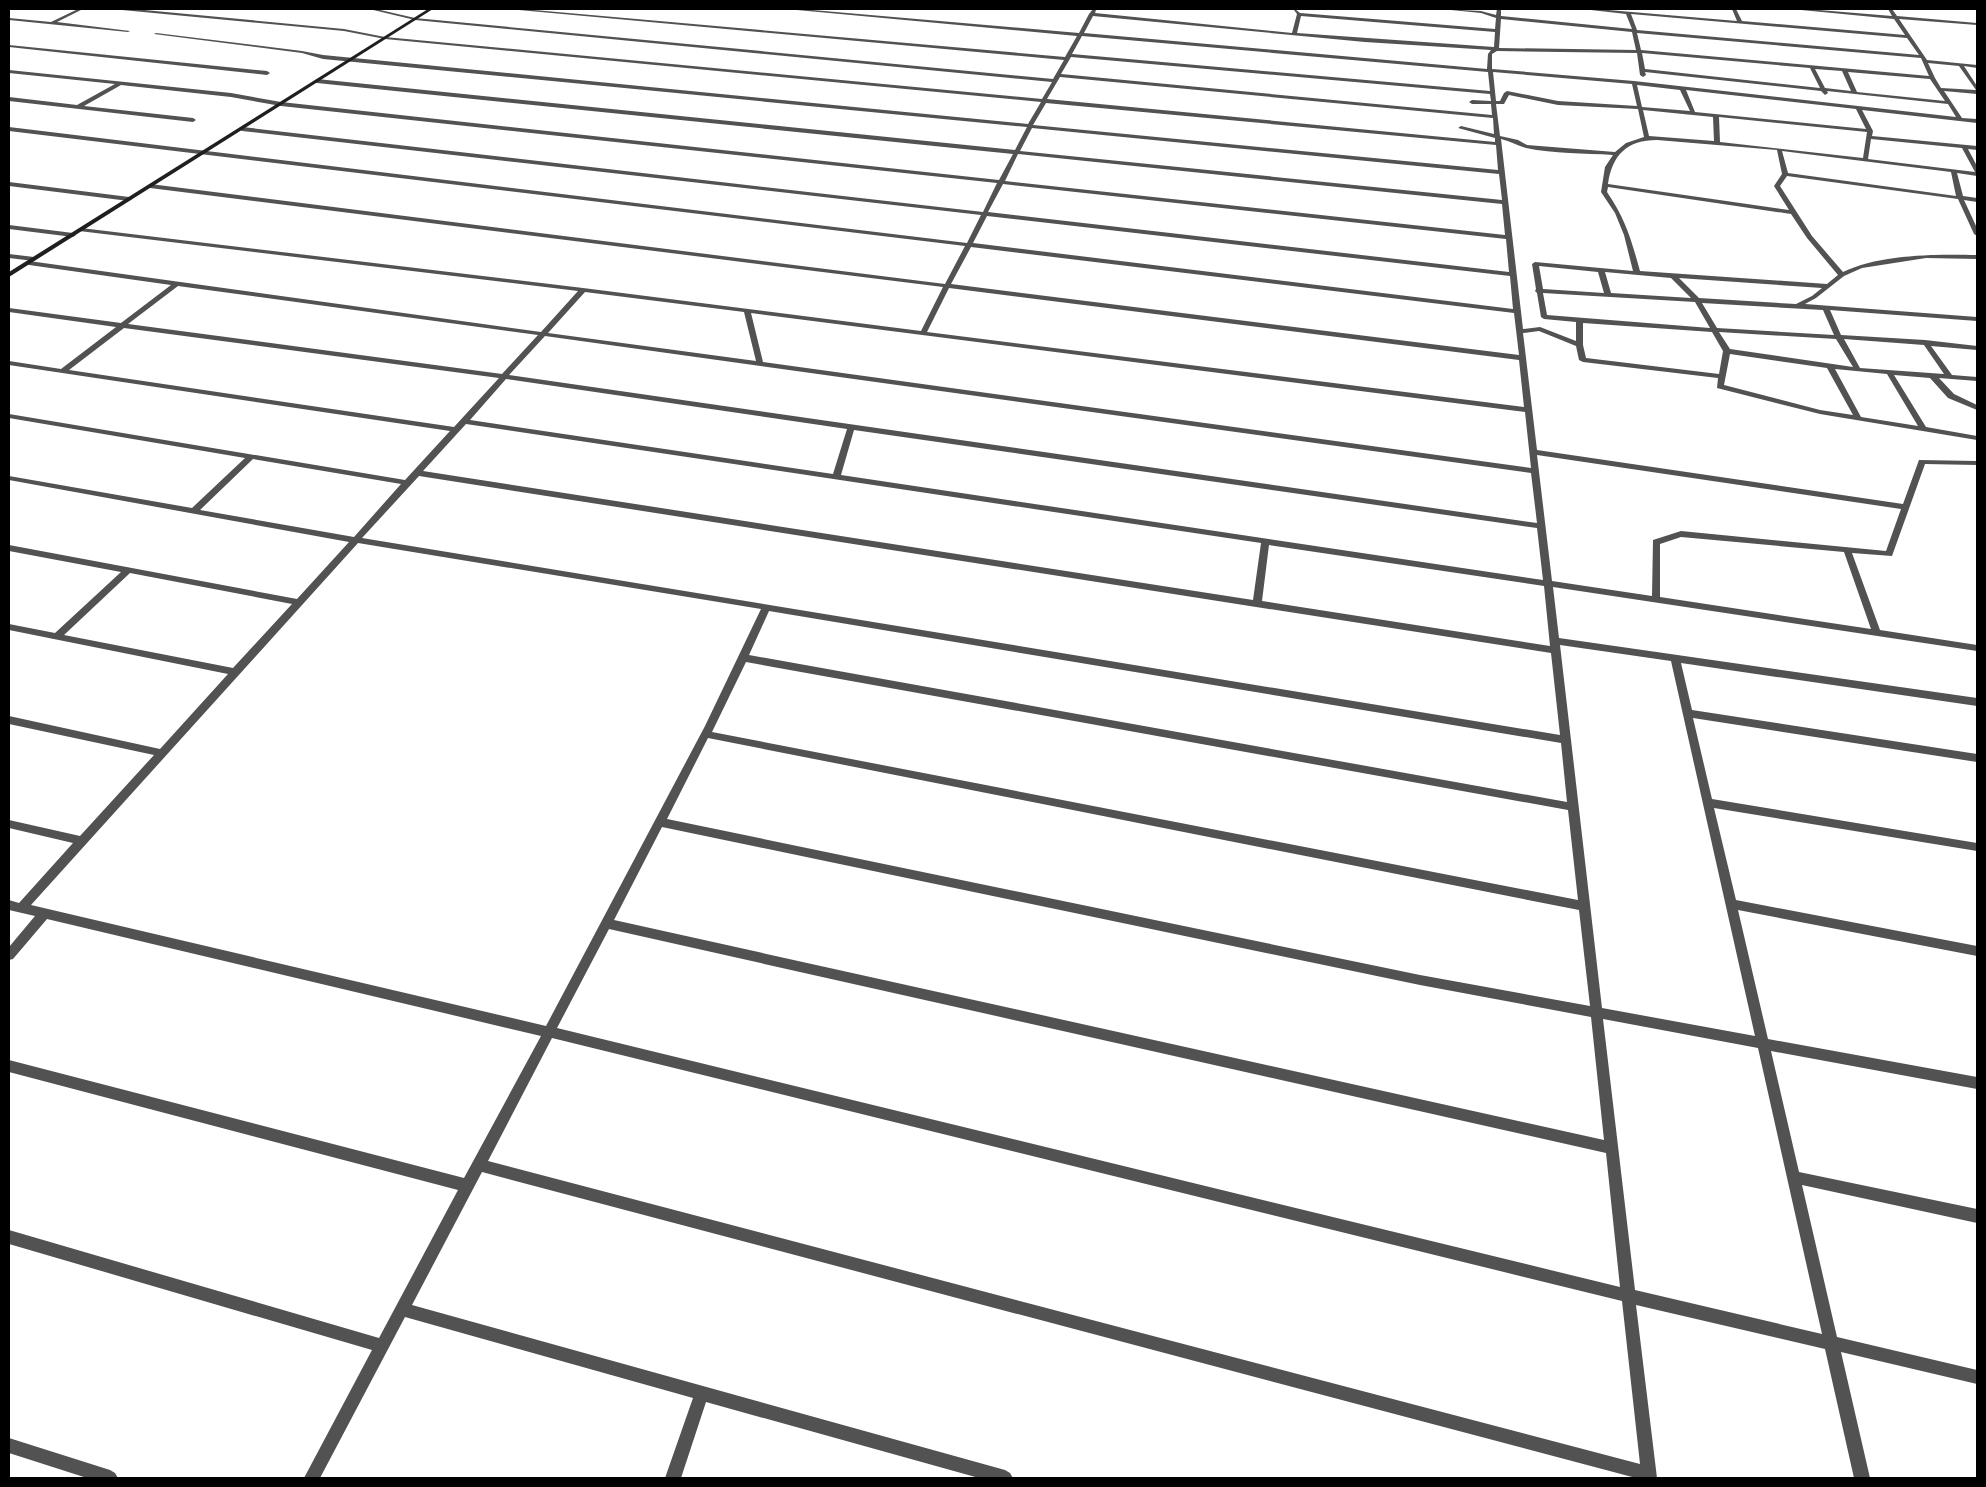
<svg xmlns="http://www.w3.org/2000/svg" width="1986" height="1487" font-family="Quicksand,sans-serif">
	<style>
		.lines { fill: none; stroke-linecap: round; stroke-linejoin: round }
		.street { fill: #525252; fill-rule: evenodd }
		.secondary { fill: #1f1f1f; fill-rule: evenodd }
	</style>
	<rect width="100%" height="100%" fill="#fff"/>
	<g class="lines">
		<g class="street">
			<polygon points="78,9 83,9 57,22 130,31 128,32 9,20 9,18 51,22"/>
			<path d="M120 9H134L344 29 385 37 1042 99 1052 82 415 20 369 9H376L415 18 1053 79 1064 60 508 9H523L1065 57 1077 36 786 9H801L1079 33 1089 14 1093 9 1096 10 1095 13 1292 33 1297 14 1294 10 1295 9 1300 13 1495 29 1496 18 1481 13 1441 9 1481 11 1496 15 1497 9H1501V16L1632 29 1626 14 1582 9H1597L1737 21 1732 9H1736L1742 21 1905 35 1894 19 1791 9H1807L1892 16 1888 9H1892L1897 16 1977 23V25L1899 19 1927 60 1977 65V68L1964 66 1977 86V94L1944 91 1962 118 1977 119V123L1862 110 1873 131 1872 136 1977 146V150L1968 149 1977 166V176L1957 173 1963 196 1977 198V202L1964 200 1977 228V236L1974 234 1958 199 1787 176 1780 186 1812 236 1843 272C1880 254 1936 254 1977 255V259L1926 258 1862 268 1844 276 1816 298 1805 304 1977 317V321L1830 310 1841 335 1925 340 1977 346V350L1931 346 1952 375 1977 377V381L1939 378 1954 394 1977 405V410L1948 398 1930 378 1894 375 1926 427 1977 436V440L1820 414 1717 388 1718 378 1583 362 1579 360 1576 346 1539 331 1523 333 1537 450 1903 504 1919 460 1977 461V465L1925 464 1892 556 1852 553 1880 630 1977 645V651L1553 587 1559 638 1977 698V706L1681 663 1692 710 1977 754V762L1693 718 1712 799 1977 843V851L1714 808 1736 900 1977 946V956L1738 910 1768 1039 1977 1077V1089L1771 1051 1799 1172 1977 1209V1223L1802 1185 1837 1337 1977 1370V1384L1841 1352 1870 1478H1854L1825 1349 1636 1305 1657 1478H1636L482 1172 412 1305 1005 1470 1010 1473 1013 1478H979L706 1402 681 1478H665L693 1398 405 1317 320 1478H304L372 1350 9 1244V1230L379 1338 458 1190 9 1072V1060L464 1178 541 1036 47 919 13 959 9 960V947L35 916 9 910V900L19 903 73 843 9 828V820L80 836 154 755 9 724V716L160 749 228 674 9 630V624L55 633 121 572 9 551V545L297 599 349 542 9 480V476L192 508 245 458 9 418V414L405 480 450 431 9 365V361L61 369 116 327 9 312V308L121 323 171 285 29 265 26 263 29 261 541 332 578 291 79 231 78 230 81 228 583 288 921 331 943 287 150 188 147 186 150 184 945 284 965 246 9 131V127L967 243 981 215 242 131 239 129 242 127 983 212 997 183 281 106 231 97 121 85 84 106 193 118 196 120 193 122 9 101V97L77 105 115 84 9 73V70L231 93 281 102 999 180 1013 154 317 83 314 81 317 79 1015 150 1027 127 323 59 302 53 154 34 156 33 302 51 323 55 1028 124 1041 102 385 39 344 31 122 10ZM1631 14 1907 38 1919 55 1637 30ZM1093 16 1365 42 1491 50 1488 54 1487 69 1084 33ZM1301 16 1495 32 1494 47 1297 33ZM1501 19 1632 32 1636 50 1499 48ZM1637 33 1921 58 1929 76 1641 50ZM1082 36 1488 72 1490 91 1072 54ZM1497 51 1637 53 1640 75 1643 77 1646 75 1645 72 1821 91 1825 95 1828 93 1827 91 1948 104 1956 117 1634 81 1492 69V54ZM1642 53 1810 68 1820 88 1645 69ZM1071 57 1490 94 1491 101 1472 100 1469 102 1472 104H1491L1492 115 1061 74ZM1928 63 1959 66 1976 90 1941 88 1935 78ZM1815 69 1842 71 1851 91 1825 88ZM1493 72 1632 84 1637 106 1558 101 1507 91 1504 93 1500 101H1496ZM1848 72 1930 79 1945 101 1857 92ZM1060 77 1493 118 1494 134 1461 126 1458 128 1495 138V142L1047 99ZM1637 85 1680 90 1690 111 1642 107ZM1686 90 1856 109 1866 129 1695 112ZM1509 95 1558 105 1638 109 1644 137 1626 143 1615 152 1527 145 1518 140 1500 136 1496 104H1504ZM1046 103 1496 145 1498 170 1033 125ZM1643 110 1713 117 1714 141 1649 136ZM1719 117 1867 132 1863 158 1720 142ZM1032 128 1499 174 1502 200 1020 151ZM1501 139C1510 141 1518 146 1526 148 1554 154 1584 153 1613 155L1605 167 1601 192 1615 213 1624 235 1633 271 1535 262 1532 264 1536 289 1535 291 1537 293 1541 317 1544 319 1576 322V341L1540 327 1523 329ZM1871 139 1962 148 1975 172 1868 159ZM1657 140 1777 150 1782 174 1774 186 1789 210 1608 184C1612 155 1627 140 1657 140ZM1782 151 1951 172 1956 196 1788 173ZM1018 154 1502 204 1505 235 1005 181ZM1003 184 1506 239 1509 272 988 212ZM1608 187 1791 214 1807 238 1838 275 1827 284 1640 271C1631 239 1626 220 1607 192ZM987 216 1510 276 1513 309 973 243ZM971 247 1514 313 1519 355 951 284ZM1539 266 1598 272 1604 293 1543 289ZM1605 272 1671 278 1691 298 1611 293ZM1679 278 1822 288 1812 296 1796 304 1699 298ZM178 286 538 335 502 374 128 324ZM949 288 1519 360 1524 407 927 332ZM585 292 744 312 756 361 548 333ZM1543 293 1695 302 1710 328 1547 315ZM1702 303 1823 310 1834 335 1717 328ZM751 313 1525 412 1531 468 763 362ZM1583 323 1712 332 1723 351 1719 374 1586 358 1583 345ZM124 328 499 378 454 427 69 370ZM1719 332 1836 339 1853 367 1730 349ZM545 336 1531 473 1537 523 509 375ZM1844 339 1924 345 1944 374 1860 368ZM1730 354 1827 368 1853 415 1820 410 1724 385ZM1835 369 1887 374 1918 426 1861 417ZM506 379 847 429 833 474 470 420ZM466 424 1261 543 1253 600 423 471ZM854 430 1537 528 1543 580 841 475ZM1537 455 1901 509 1886 551 1681 531 1653 540 1652 596 1552 581ZM253 459 401 484 354 537 200 510ZM419 476 1551 653 1560 735 362 538ZM1681 537 1844 552 1871 629 1660 597V544ZM358 543 761 609 705 726 546 1026 31 905ZM1269 545 1544 586 1550 646 1262 601ZM130 573 292 604 233 668 64 635ZM769 611 1561 743 1567 802 749 655ZM1560 645 1671 661 1755 1036 1602 1008ZM746 662 1568 810 1578 900 712 732ZM708 738 1579 910 1590 1006 1420 975 667 819ZM662 827 1420 985 1591 1017 1604 1140 614 920ZM609 929 1606 1153 1620 1287 557 1028ZM1603 1019 1758 1048 1822 1334 1635 1290ZM552 1038 1622 1301 1640 1464 488 1161Z"/>
			<polygon points="9,45 267,71 270,73 267,75 9,47"/>
			<polygon points="9,182 129,197 132,199 129,201 9,186"/>
			<polygon points="9,225 73,233 76,235 73,237 9,229"/>
			<polygon points="9,254 34,257 37,259 34,261 9,258"/>
			<polygon points="9,1438 110,1470 115,1473 118,1478 87,1478 9,1453"/>
		</g>
		<polygon class="secondary" points="428,9 433,9 9,277 9,272"/>
	</g>
	<rect width="1986" height="1487" fill="none" stroke="#000000" stroke-width="20"/>
</svg>
